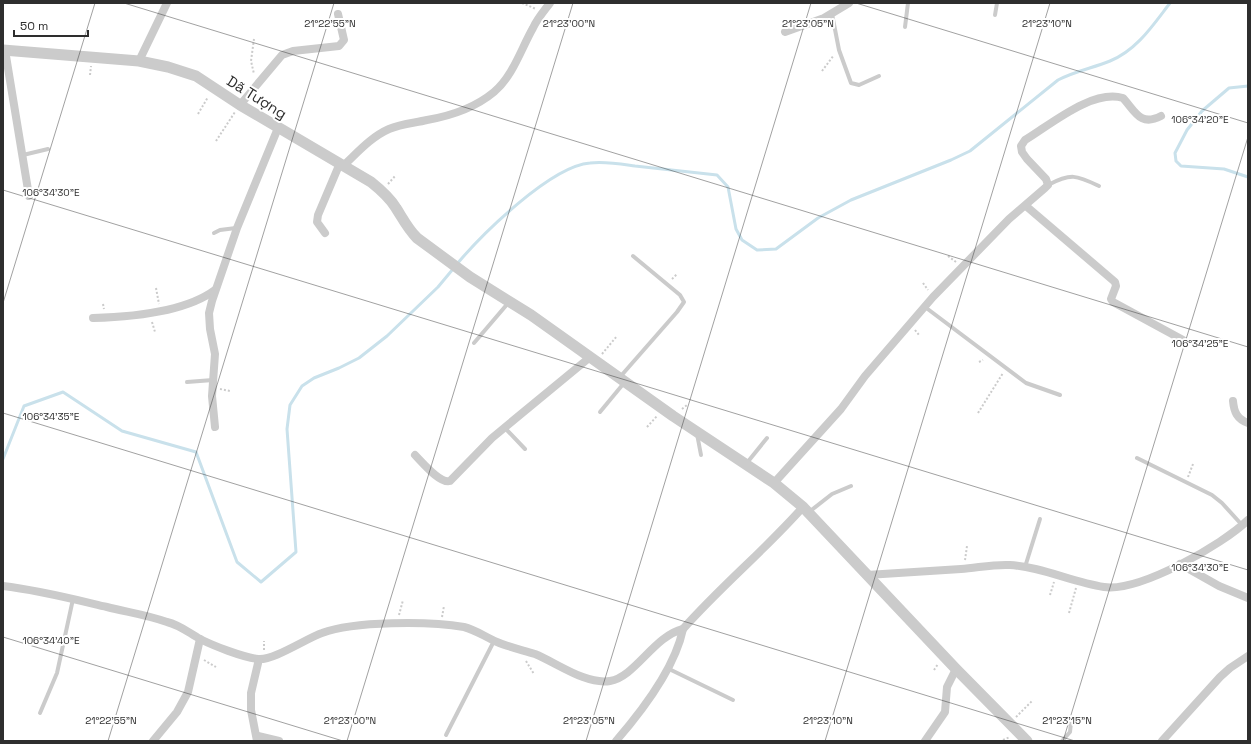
<svg xmlns="http://www.w3.org/2000/svg" width="1251" height="744" font-family="'Space Grotesk',sans-serif">
	<style>
		.lines { fill: none; stroke-linecap: round; stroke-linejoin: round }
		.stream { stroke: #c9e1eb; stroke-width: 3 }
		.path { stroke: #cbcbcb; stroke-width: 2; stroke-dasharray: 2 2; stroke-linecap: butt }
		.service { stroke: #cbcbcb; stroke-width: 4 }
		.minor { stroke: #cbcbcb; stroke-width: 8 }
		.tertiary { stroke: #cbcbcb; stroke-width: 11 }
		.ticks { fill: none; stroke: #2e2e2e; stroke-width: 1; stroke-opacity: 0.45 }
		.labels { text-anchor: middle; dominant-baseline: central; stroke-width: 4; stroke-linejoin: round; paint-order: stroke }
		.street-label { font-size: 15px; fill: #2e2e2e; stroke: #fff }
		.ticks-label { font-size: 10px; text-anchor: middle; fill: #2e2e2e; stroke: #fff; stroke-width: 4; stroke-linejoin: round; paint-order: stroke }
	</style>
	<rect width="100%" height="100%" fill="#fff"/>
	<g class="lines">
		<g class="stream">
			<polyline points="1248,86 1229,88 1202,111 1187,130 1175,153 1176,161 1181,166 1224,169 1248,177"/>
			<path d="M457 264C482 234 551 166 590 163 605 161 621 164 635 166 662 169 690 172 717 175L728 187 736 229 742 240 757 250 776 249 818 218 851 200 951 160 970 151 1058 80C1075 71 1093 68 1110 61 1137 50 1153 25 1170 3"/>
			<polyline points="3,459 24,406 63,392 122,431 196,452 237,562 261,582 296,552 287,429 290,405 302,386 314,378 339,368 359,358 387,336 438,287 453,269"/>
		</g>
		<g class="path">
			<polyline points="522,3 536,9"/>
			<polyline points="254,39 251,61 254,74"/>
			<polyline points="822,71 834,55"/>
			<polyline points="90,75 91,66"/>
			<polyline points="198,114 208,97"/>
			<polyline points="216,141 235,112"/>
			<polyline points="388,184 396,175"/>
			<polyline points="948,256 956,262"/>
			<polyline points="672,279 677,274"/>
			<polyline points="923,283 928,290"/>
			<polyline points="156,288 159,304"/>
			<polyline points="103,304 104,309"/>
			<polyline points="152,322 155,332"/>
			<polyline points="915,330 919,335"/>
			<polyline points="602,354 617,336"/>
			<polyline points="979,362 983,360"/>
			<polyline points="220,389 230,391"/>
			<polyline points="682,409 687,405"/>
			<polyline points="978,413 1003,373"/>
			<polyline points="647,427 657,416"/>
			<polyline points="1188,477 1193,464"/>
			<polyline points="965,560 967,546"/>
			<polyline points="1050,595 1054,582"/>
			<polyline points="1069,613 1076,588"/>
			<polyline points="399,615 403,600"/>
			<polyline points="442,617 444,606"/>
			<polyline points="264,650 264,641"/>
			<polyline points="204,660 216,667"/>
			<polyline points="526,661 534,674"/>
			<polyline points="934,670 938,664"/>
			<polyline points="1016,717 1033,700"/>
			<polyline points="1003,740 1010,737"/>
		</g>
		<g class="service">
			<polyline points="832,14 839,50 851,83 859,85 879,76"/>
			<polyline points="995,15 997,3"/>
			<polyline points="905,27 908,3"/>
			<polyline points="23,155 48,149"/>
			<path d="M1048 185C1071 173 1076 175 1099 186"/>
			<polyline points="214,233 220,230 236,228"/>
			<polyline points="925,307 1026,383 1060,395"/>
			<polyline points="474,343 509,302"/>
			<polyline points="620,377 677,312 684,302 680,295 633,256"/>
			<polyline points="187,382 213,380"/>
			<polyline points="600,412 624,383"/>
			<polyline points="505,428 525,449"/>
			<polyline points="697,434 701,455"/>
			<polyline points="1137,458 1212,495 1222,503 1242,525"/>
			<polyline points="746,464 767,438"/>
			<polyline points="809,512 832,494 851,486"/>
			<polyline points="1025,567 1040,519"/>
			<polyline points="667,668 733,700"/>
			<polyline points="40,713 57,673 73,599"/>
			<polyline points="446,735 494,641"/>
			<polyline points="1062,741 1070,732 1071,722"/>
		</g>
		<g class="minor">
			<polyline points="785,32 824,18 849,3"/>
			<polyline points="5,50 29,196"/>
			<polyline points="139,61 167,3"/>
			<polyline points="240,105 282,55 293,51 339,46 344,40 338,14"/>
			<path d="M344 165C358 152 371 137 389 129 401 124 414 123 427 120 450 116 476 107 494 92 513 76 521 49 533 28 537 19 544 11 550 3"/>
			<polyline points="1026,206 1115,282 1116,286 1111,299 1113,302 1183,340"/>
			<polyline points="325,233 317,222 318,215 340,163"/>
			<path d="M93 318C130 317 184 313 215 290"/>
			<path d="M1233 401C1234 412 1237 419 1248 423"/>
			<polyline points="215,427 212,396 215,354 210,329 209,313 212,301 237,228 278,128"/>
			<path d="M415 455C422 462 440 484 450 481L492 438 589 358"/>
			<path d="M774 483 841 409 865 376 933 297 1009 219 1045 188 1048 185 1046 179 1027 159 1022 152 1021 146 1025 140C1050 125 1092 89 1123 98 1135 111 1140 127 1161 116"/>
			<polyline points="1180,564 1219,586 1248,598"/>
			<path d="M867 575C898 573 930 571 961 569 977 568 993 564 1010 565 1042 567 1072 582 1104 587 1140 592 1222 545 1248 520"/>
			<path d="M3 586C38 590 73 599 107 607 127 612 148 615 167 622 180 625 189 633 200 639 214 646 242 657 258 659 273 661 307 638 322 633 354 621 429 621 464 627 476 630 485 637 497 642 509 647 522 650 535 654 557 663 586 685 610 681 635 677 654 636 683 629 721 586 765 550 803 507"/>
			<polyline points="258,736 279,741"/>
			<polyline points="153,741 177,712 188,692 200,639"/>
			<polyline points="257,741 251,710 251,693 259,659"/>
			<path d="M616 741C642 711 675 668 683 629"/>
			<polyline points="925,741 945,712 947,687 956,669"/>
			<polyline points="1162,741 1220,677 1230,668 1248,656"/>
		</g>
		<path class="tertiary" d="M3 50 139 61 168 67 196 76 240 105 371 182C381 190 390 198 396 208 403 219 408 229 417 238L470 277 531 315 673 416 774 483 803 507 956 669 1027 741"/>
	</g>
	<path class="ticks" d="M124 3 1248 347M856 3 1248 123M3 190 1248 570M3 303 95 3M3 413 1075 741M3 637 343 741M108 741 334 3M347 741 573 3M586 741 811 3M825 741 1050 3M1063 741 1248 137"/>
	<g class="labels">
		<g class="street-label">
			<text transform="translate(257 97) rotate(32)">Dã Tượng</text>
		</g>
	</g>
	<g class="ticks-label">
		<text x="330" y="27">21°22'55"N</text>
		<text x="569" y="27">21°23'00"N</text>
		<text x="808" y="27">21°23'05"N</text>
		<text x="1047" y="27">21°23'10"N</text>
		<text x="1200" y="123">106°34'20"E</text>
		<text x="51" y="196">106°34'30"E</text>
		<text x="1200" y="347">106°34'25"E</text>
		<text x="51" y="420">106°34'35"E</text>
		<text x="1200" y="571">106°34'30"E</text>
		<text x="51" y="644">106°34'40"E</text>
		<text x="111" y="724">21°22'55"N</text>
		<text x="350" y="724">21°23'00"N</text>
		<text x="589" y="724">21°23'05"N</text>
		<text x="828" y="724">21°23'10"N</text>
		<text x="1067" y="724">21°23'15"N</text>
	</g>
	<rect width="1251" height="744" fill="none" stroke="#2e2e2e" stroke-width="8"/>
	<path d="M14 30v6h74v-6" fill="none" stroke="#2e2e2e" stroke-width="2"/>
	<text x="20" y="30" font-size="12" fill="#2e2e2e" stroke="#ffffff" stroke-width="3" paint-order="stroke">50 m</text>
</svg>
